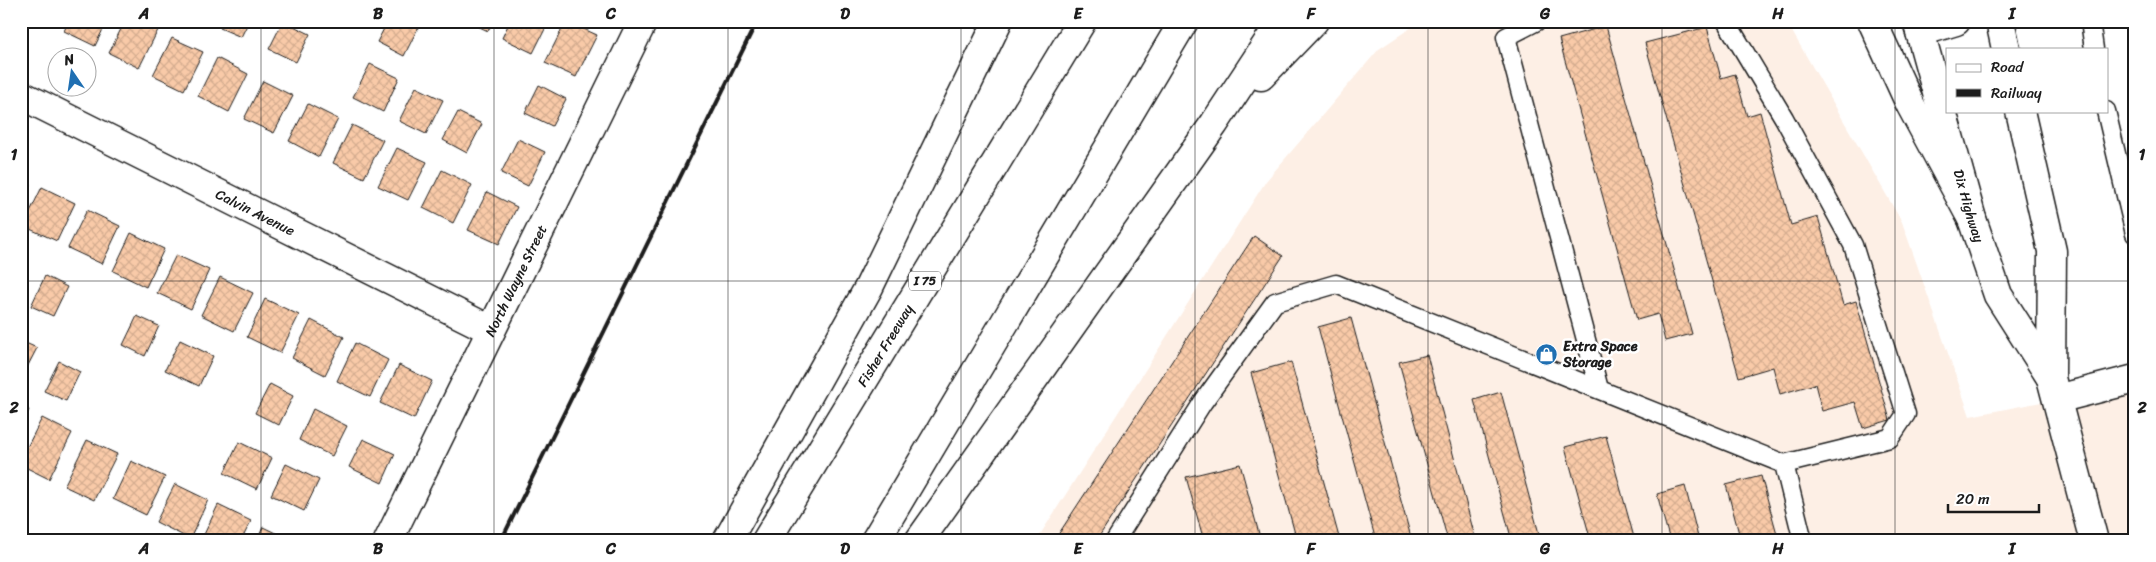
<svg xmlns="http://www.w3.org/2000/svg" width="2156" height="562" font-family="Sriracha,sans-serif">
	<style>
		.built { fill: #fdefe5 }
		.building { fill: url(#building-cross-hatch); stroke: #1c1c1c }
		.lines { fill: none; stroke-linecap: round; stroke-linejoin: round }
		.service-casing { stroke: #1c1c1c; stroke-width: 21 }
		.minor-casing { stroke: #1c1c1c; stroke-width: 31 }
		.primary-casing { stroke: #1c1c1c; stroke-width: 31 }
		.motorway-casing { stroke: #1c1c1c; stroke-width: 31 }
		.service { stroke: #fff; stroke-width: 18 }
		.minor { stroke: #fff; stroke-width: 28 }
		.primary { stroke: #fff; stroke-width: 28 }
		.motorway { stroke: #fff; stroke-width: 28 }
		.rail { stroke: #1c1c1c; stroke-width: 4 }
		.grid { fill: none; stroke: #1c1c1c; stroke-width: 1; stroke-opacity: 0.55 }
		.labels { text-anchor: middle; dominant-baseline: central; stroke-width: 5; stroke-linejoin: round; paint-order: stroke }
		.shield { fill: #fff; stroke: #606060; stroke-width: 1 }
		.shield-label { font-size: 12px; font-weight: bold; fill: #1c1c1c }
		.street-label { font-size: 14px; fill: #1c1c1c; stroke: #fff }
		.poi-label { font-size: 14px; font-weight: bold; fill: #1c1c1c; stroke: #fff; text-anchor: start }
		.neatline { fill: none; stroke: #1c1c1c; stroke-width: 2 }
		.grid-label { font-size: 16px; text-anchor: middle; font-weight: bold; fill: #1c1c1c }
	</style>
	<defs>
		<pattern id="building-cross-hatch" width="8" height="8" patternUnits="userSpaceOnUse" patternTransform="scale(1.25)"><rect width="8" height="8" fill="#f9caa8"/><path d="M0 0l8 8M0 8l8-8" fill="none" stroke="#d5ad90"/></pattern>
	</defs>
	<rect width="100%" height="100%" fill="#fff"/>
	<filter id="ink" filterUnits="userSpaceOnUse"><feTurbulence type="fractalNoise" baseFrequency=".02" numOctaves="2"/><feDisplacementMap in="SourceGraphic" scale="10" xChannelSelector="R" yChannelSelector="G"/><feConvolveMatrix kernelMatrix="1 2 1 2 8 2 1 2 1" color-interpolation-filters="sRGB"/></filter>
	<g filter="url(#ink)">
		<polygon class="built" points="1421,21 1786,21 1902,222 1970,416 2057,399 2135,379 2135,541 1036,541 1266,181 1379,49"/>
		<g class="building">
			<polygon points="69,21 107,21 95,46 64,31"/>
			<polygon points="125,21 140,21 158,30 139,68 109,53"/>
			<polygon points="223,21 249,21 241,37 220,28"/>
			<polygon points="283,21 310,34 296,62 269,49"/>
			<polygon points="388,21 410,21 419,26 404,56 377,42"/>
			<polygon points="467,21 493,21 488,31"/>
			<polygon points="510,21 549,21 533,53 502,38"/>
			<polygon points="566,21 597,35 576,77 545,63"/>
			<polygon points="1606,26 1692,334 1665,341 1658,314 1637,320 1559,39"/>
			<polygon points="1707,27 1721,78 1735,74 1747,116 1760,112 1791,225 1818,217 1843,305 1856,301 1890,420 1863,428 1855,402 1822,411 1815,384 1780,394 1773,367 1739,377 1645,43"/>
			<polygon points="172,38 203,52 184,90 153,75"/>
			<polygon points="217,58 248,74 229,112 198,96"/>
			<polygon points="370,64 399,78 383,112 353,97"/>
			<polygon points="263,81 293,96 274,133 244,119"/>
			<polygon points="539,85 566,99 552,126 525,113"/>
			<polygon points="416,87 443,100 426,134 399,121"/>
			<polygon points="308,104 338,119 319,157 289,141"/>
			<polygon points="458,112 482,124 467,153 443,140"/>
			<polygon points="352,125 383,140 364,178 333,163"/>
			<polygon points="518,139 545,152 528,186 501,173"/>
			<polygon points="397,148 427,162 408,200 378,186"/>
			<polygon points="442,170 472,185 453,223 423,208"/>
			<polygon points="21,179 30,184 21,202"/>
			<polygon points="42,187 75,203 57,241 23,226"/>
			<polygon points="487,192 517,207 499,244 468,230"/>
			<polygon points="87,210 120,226 102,264 68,248"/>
			<polygon points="131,233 164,249 146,287 113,271"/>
			<polygon points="1254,236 1283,256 1096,541 1054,541"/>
			<polygon points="176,255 209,270 191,309 157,293"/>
			<polygon points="45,276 67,287 53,316 31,306"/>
			<polygon points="220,277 253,293 234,331 201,315"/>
			<polygon points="265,299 299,315 280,353 247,337"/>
			<polygon points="137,316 159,326 145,356 123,345"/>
			<polygon points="1351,318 1412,541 1376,541 1318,327"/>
			<polygon points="311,320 344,337 325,375 292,358"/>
			<polygon points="180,340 213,356 199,386 165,370"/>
			<polygon points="21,341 37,348 22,377 21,377"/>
			<polygon points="355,343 388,360 370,397 337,381"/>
			<polygon points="1427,355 1476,541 1448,541 1399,362"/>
			<polygon points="59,361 80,372 66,401 44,391"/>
			<polygon points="1291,362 1340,541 1297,541 1251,373"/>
			<polygon points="399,365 432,381 414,419 380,403"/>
			<polygon points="270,384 293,396 279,425 255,413"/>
			<polygon points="1501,392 1541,541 1512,541 1474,400"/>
			<polygon points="21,406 29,410 21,425"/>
			<polygon points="313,409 347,426 332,456 299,440"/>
			<polygon points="42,418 72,433 49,479 21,465 21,459"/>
			<polygon points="1606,436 1635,541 1591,541 1565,447"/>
			<polygon points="363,439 395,454 382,483 349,467"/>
			<polygon points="87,440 117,454 94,500 64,486"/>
			<polygon points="239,442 272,458 257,489 224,473"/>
			<polygon points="131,461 165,477 146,515 113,499"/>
			<polygon points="286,464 319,480 304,511 271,495"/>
			<polygon points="1240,464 1261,541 1204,541 1186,477"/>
			<polygon points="1761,476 1779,541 1741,541 1726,485"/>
			<polygon points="175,484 208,500 190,539 156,522"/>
			<polygon points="1685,486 1699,541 1670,541 1657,494"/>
			<polygon points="218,505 251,521 241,541 201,541"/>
			<polygon points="263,527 292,541 257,541"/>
		</g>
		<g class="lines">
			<defs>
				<g id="service">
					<polyline points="1537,21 1506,37 1599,389"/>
					<polyline points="1726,21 1784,118 1853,245 1906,414 1890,438 1784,464"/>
					<polyline points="2090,21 2094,49"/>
					<polyline points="2106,111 2135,234"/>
					<polyline points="1115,541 1203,402 1275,302 1336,284 1784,464 1803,541"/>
				</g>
				<g id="minor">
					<polyline points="1920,32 1956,21"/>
					<path id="s1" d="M21 95 491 330"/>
					<polyline points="2057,399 2135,379"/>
					<path id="s2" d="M388 541 643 21"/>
				</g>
				<g id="primary">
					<path id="s3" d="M1917 21 1972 219 1998 295 2051 378"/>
					<polyline points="2000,21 2006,49"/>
					<polyline points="2020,111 2052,251 2051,378 2094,541"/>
				</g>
				<g id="motorway">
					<polyline points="1872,21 1910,104 1972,219"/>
					<polyline points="1261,76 1314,21"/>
					<polyline points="727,541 869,287 998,21"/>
					<path id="s4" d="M766 541 1082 21"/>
					<polyline points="875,541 1184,21"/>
					<polyline points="919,541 1214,124 1282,21"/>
				</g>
			</defs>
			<use href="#service" class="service-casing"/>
			<use href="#minor" class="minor-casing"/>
			<use href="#primary" class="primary-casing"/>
			<use href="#motorway" class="motorway-casing"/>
			<use href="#service" class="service"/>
			<use href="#minor" class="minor"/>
			<use href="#primary" class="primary"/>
			<use href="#motorway" class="motorway"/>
			<polyline class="rail" points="501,541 757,21"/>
		</g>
	</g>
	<path class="grid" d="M261 21V541M494 21V541M728 21V541M961 21V541M1195 21V541M1428 21V541M1662 21V541M1895 21V541M21 281H2135"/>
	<defs>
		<symbol id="shop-disc" viewBox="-11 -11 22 22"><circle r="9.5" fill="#1f6fb2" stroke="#fff"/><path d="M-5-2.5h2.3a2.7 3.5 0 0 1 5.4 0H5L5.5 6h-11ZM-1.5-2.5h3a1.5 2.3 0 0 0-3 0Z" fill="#fff"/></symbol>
	</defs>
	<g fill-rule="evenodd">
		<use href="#shop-disc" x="1534" y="342" width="25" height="25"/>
	</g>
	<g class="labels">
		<rect class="shield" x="909" y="271.5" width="32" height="19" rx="4"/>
		<g class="shield-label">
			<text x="925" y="281">I 75</text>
		</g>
		<g class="street-label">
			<text stroke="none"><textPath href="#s3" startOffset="192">Dix Highway</textPath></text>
			<text stroke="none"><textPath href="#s1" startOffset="262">Calvin Avenue</textPath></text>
			<text stroke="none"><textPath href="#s2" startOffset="290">North Wayne Street</textPath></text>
			<text stroke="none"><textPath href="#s4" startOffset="229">Fisher Freeway</textPath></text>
		</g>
		<g class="poi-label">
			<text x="1563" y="346">Extra Space<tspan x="1563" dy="16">Storage</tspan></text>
		</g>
	</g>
	<rect width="2156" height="562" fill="none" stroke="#fff" stroke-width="55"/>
	<rect x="1946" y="48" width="162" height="65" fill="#ffffff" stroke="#a4a4a4"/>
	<rect x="1956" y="64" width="25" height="8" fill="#ffffff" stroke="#a4a4a4"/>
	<text x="1991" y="72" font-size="15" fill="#1c1c1c">Road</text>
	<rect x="1956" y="89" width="25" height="8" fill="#1c1c1c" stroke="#a4a4a4"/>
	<text x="1991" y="98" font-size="15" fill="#1c1c1c">Railway</text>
	<g transform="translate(72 72) rotate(347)"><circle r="24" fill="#ffffff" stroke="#a4a4a4"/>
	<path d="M0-4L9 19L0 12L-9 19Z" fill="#1f6fb2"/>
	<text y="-8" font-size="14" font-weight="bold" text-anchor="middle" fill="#1c1c1c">N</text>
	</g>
	<path d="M1948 504v8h91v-8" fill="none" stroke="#1c1c1c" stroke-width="2.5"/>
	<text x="1956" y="504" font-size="15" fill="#1c1c1c" stroke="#ffffff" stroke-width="4" paint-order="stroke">20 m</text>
	<rect x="28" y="28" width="2100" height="506" class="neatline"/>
	<g class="grid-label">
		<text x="144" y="19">A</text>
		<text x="378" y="19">B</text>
		<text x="611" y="19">C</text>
		<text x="845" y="19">D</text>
		<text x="1078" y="19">E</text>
		<text x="1311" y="19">F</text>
		<text x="1545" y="19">G</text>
		<text x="1778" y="19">H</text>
		<text x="2012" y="19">I</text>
		<text x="14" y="160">1</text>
		<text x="2142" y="160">1</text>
		<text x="14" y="413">2</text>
		<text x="2142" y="413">2</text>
		<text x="144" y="554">A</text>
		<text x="378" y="554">B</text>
		<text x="611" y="554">C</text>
		<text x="845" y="554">D</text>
		<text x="1078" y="554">E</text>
		<text x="1311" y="554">F</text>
		<text x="1545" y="554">G</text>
		<text x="1778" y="554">H</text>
		<text x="2012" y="554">I</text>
	</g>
</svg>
